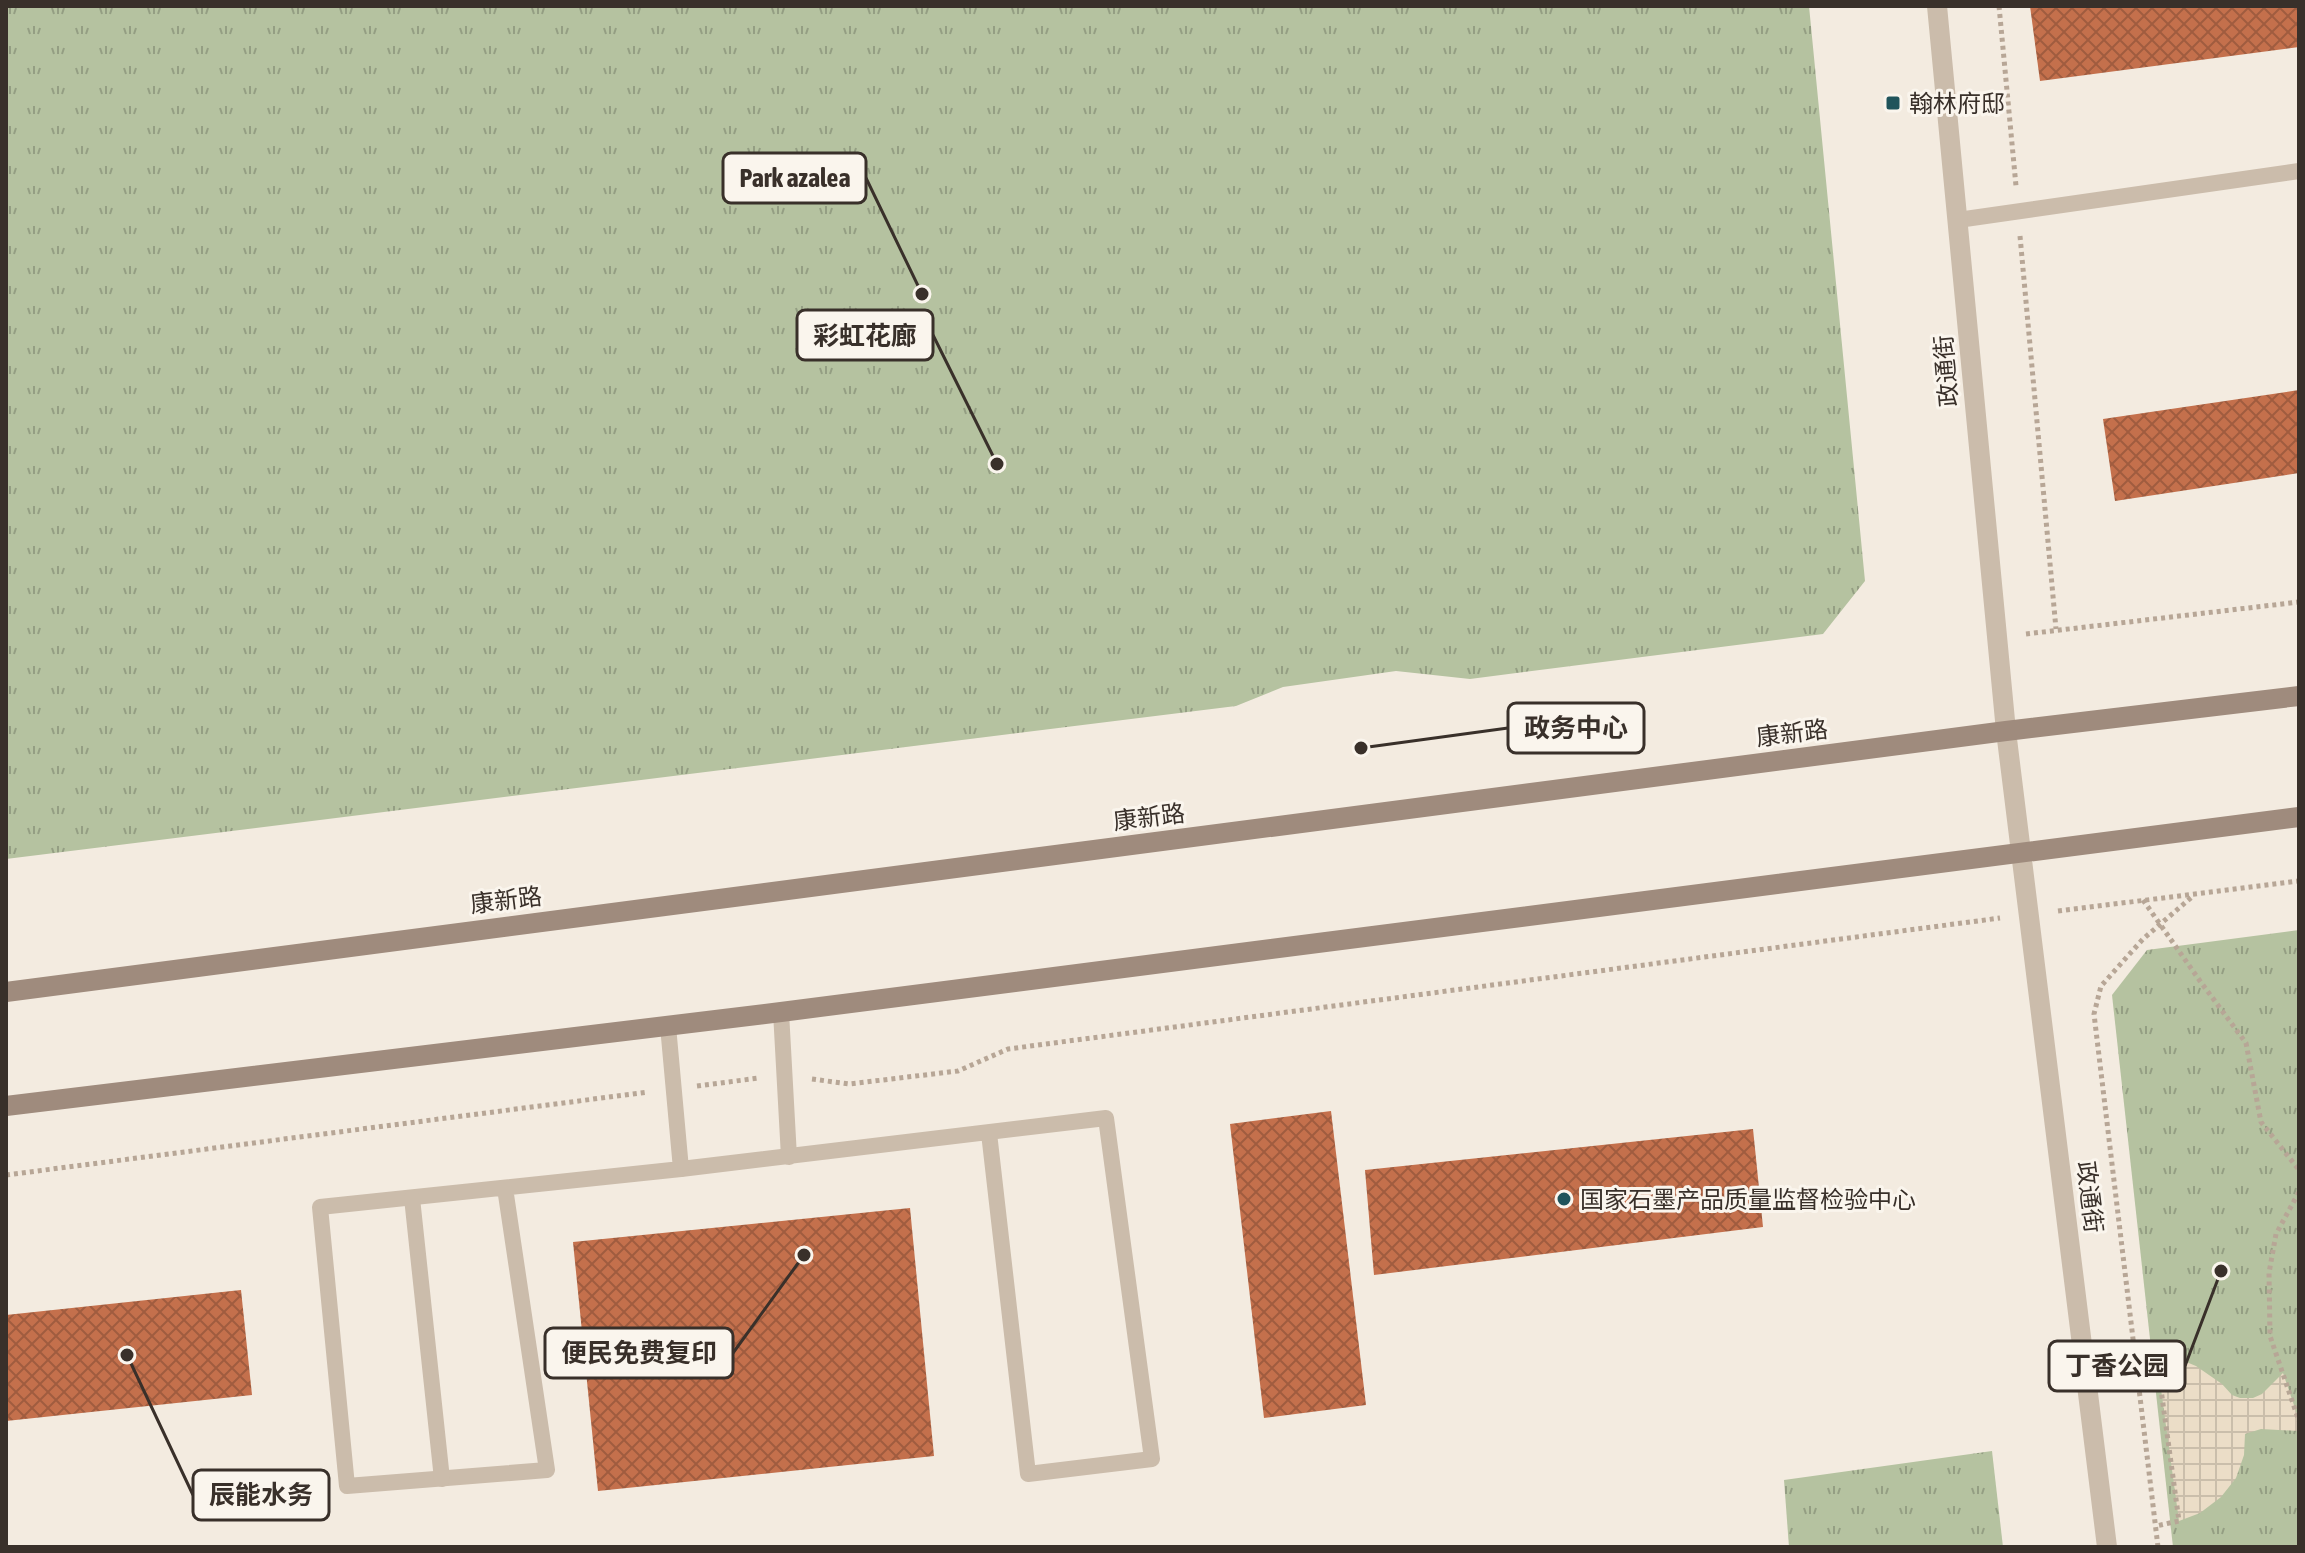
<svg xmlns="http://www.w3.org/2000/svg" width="2305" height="1553" font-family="'Asap Condensed','Noto Sans SC',sans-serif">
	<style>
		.park { fill: url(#park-tufts) }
		.plaza { fill: url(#plaza-grid) }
		.building { fill: url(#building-cross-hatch) }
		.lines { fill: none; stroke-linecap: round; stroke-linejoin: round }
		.path { stroke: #b7a696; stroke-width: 5; stroke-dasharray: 4 4; stroke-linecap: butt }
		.service { stroke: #cbbcab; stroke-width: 16 }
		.tertiary { stroke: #cbbcab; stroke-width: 20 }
		.secondary { stroke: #9f8b7d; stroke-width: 20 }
		.poi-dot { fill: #20545b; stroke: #faf5ed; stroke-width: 3 }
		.labels { text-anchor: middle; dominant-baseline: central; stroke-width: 6; stroke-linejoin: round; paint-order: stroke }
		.poi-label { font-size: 24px; fill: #39302a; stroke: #faf5ed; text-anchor: start }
		.street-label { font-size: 24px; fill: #39302a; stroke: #faf5ed }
		.leader { fill: none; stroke: #39302a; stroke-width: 3 }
		.callout-dot { fill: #39302a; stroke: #faf5ed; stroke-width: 3 }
		.callout { fill: #faf5ed; stroke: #39302a; stroke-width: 3 }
		.callout-label { font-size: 26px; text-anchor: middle; font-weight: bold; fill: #39302a }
	</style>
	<defs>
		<pattern id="park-tufts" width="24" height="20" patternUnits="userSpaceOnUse" patternTransform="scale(2)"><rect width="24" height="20" fill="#b5c2a0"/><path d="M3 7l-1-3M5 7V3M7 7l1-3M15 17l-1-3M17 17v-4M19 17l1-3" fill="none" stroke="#949e83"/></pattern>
		<pattern id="plaza-grid" width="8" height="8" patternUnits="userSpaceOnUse" patternTransform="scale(2)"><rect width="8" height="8" fill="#ebddc7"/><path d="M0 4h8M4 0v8" fill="none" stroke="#cabeab"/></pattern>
		<pattern id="building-cross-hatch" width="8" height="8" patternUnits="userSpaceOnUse" patternTransform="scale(2)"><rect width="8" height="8" fill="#c4704c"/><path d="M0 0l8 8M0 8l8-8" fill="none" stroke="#a05c3f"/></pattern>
	</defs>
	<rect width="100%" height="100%" fill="#f3ebe0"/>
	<g class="park">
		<polygon points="6,6 1809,6 1865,581 1823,634 1470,679 1396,671 1283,687 1236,706 6,859"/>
		<polygon points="2299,930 2299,1547 2173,1547 2112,995 2147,950"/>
		<polygon points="1992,1451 2003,1547 1789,1547 1784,1480"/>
	</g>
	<polygon class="plaza" points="2179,1359 2196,1366 2222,1384 2232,1395 2240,1398 2253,1398 2262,1394 2283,1373 2299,1420 2299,1431 2261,1429 2245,1434 2244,1455 2236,1478 2221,1497 2200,1513 2179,1521 2157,1360"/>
	<g class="building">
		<polygon points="2030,6 2299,6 2299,47 2040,81"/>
		<polygon points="2299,390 2299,473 2115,501 2103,419"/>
		<polygon points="1331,1111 1366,1405 1264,1418 1230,1124"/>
		<polygon points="1753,1129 1763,1227 1374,1275 1365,1170"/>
		<polygon points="910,1208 934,1456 598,1491 573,1242"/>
		<polygon points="241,1290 252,1395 6,1421 6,1315"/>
	</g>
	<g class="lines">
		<g class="path">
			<polyline points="1999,6 2016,186"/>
			<polyline points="2020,236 2056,629"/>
			<polyline points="2026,634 2299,602"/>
			<polyline points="2143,900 2200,981 2246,1043 2261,1122 2299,1170"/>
			<polyline points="2058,911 2299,881"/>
			<polyline points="812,1079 849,1084 958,1071 1008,1049 2000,918"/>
			<polyline points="697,1086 759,1078"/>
			<polyline points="6,1175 648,1092"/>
			<polyline points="2299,1192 2276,1234 2269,1273 2270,1336 2299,1421"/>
			<polyline points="2136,1361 2157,1360 2179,1521 2156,1526"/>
			<polyline points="2158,1547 2094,1014 2101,986 2143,939 2193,896"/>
		</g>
		<g class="service">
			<polyline points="1958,220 2299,171"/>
			<polyline points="781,1012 789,1157"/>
			<polyline points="681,1169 1106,1118 1152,1459 1028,1474 989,1133"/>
			<polyline points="505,1188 547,1470 347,1486 320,1207 681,1169 668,1026"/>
			<polyline points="412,1198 442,1479"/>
		</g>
		<polyline class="tertiary" points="1937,6 2006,731 2107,1547"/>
		<g class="secondary">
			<polyline points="6,992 2006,731 2299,696"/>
			<polyline points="6,1106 781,1012 2299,817"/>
		</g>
	</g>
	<g class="poi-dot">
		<rect x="1885" y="95" width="16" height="16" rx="4"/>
		<circle cx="1564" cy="1199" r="8"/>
	</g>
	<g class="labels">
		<g class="poi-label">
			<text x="1909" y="103">翰林府邸</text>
			<text x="1580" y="1199">国家石墨产品质量监督检验中心</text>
		</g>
		<g class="street-label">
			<text transform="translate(1946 371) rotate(-95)">政通街</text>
			<text transform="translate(1792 733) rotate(-7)">康新路</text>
			<text transform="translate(1149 817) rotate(-7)">康新路</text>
			<text transform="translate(506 900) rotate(-7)">康新路</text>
			<text transform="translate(2090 1197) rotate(83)">政通街</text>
		</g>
	</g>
	<path class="leader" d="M922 294L866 178M997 464L933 335M1361 748L1508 728M804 1255L733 1353M2221 1271L2185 1366M127 1355L193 1495"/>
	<g class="callout-dot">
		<circle cx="922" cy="294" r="8"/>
		<circle cx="997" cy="464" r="8"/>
		<circle cx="1361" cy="748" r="8"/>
		<circle cx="804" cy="1255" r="8"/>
		<circle cx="2221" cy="1271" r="8"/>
		<circle cx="127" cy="1355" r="8"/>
	</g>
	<g class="callout">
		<rect x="723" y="153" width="143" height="50" rx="8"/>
		<rect x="797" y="310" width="136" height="50" rx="8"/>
		<rect x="1508" y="703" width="136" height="50" rx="8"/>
		<rect x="545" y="1328" width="188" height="50" rx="8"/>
		<rect x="2049" y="1341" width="136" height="50" rx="8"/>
		<rect x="193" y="1470" width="136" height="50" rx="8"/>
	</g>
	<g class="callout-label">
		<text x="795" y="187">Park azalea</text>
		<text x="865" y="345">彩虹花廊</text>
		<text x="1576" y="737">政务中心</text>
		<text x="639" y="1362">便民免费复印</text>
		<text x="2117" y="1375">丁香公园</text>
		<text x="261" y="1504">辰能水务</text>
	</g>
	<rect width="2305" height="1553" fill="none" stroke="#39302a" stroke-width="16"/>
</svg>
